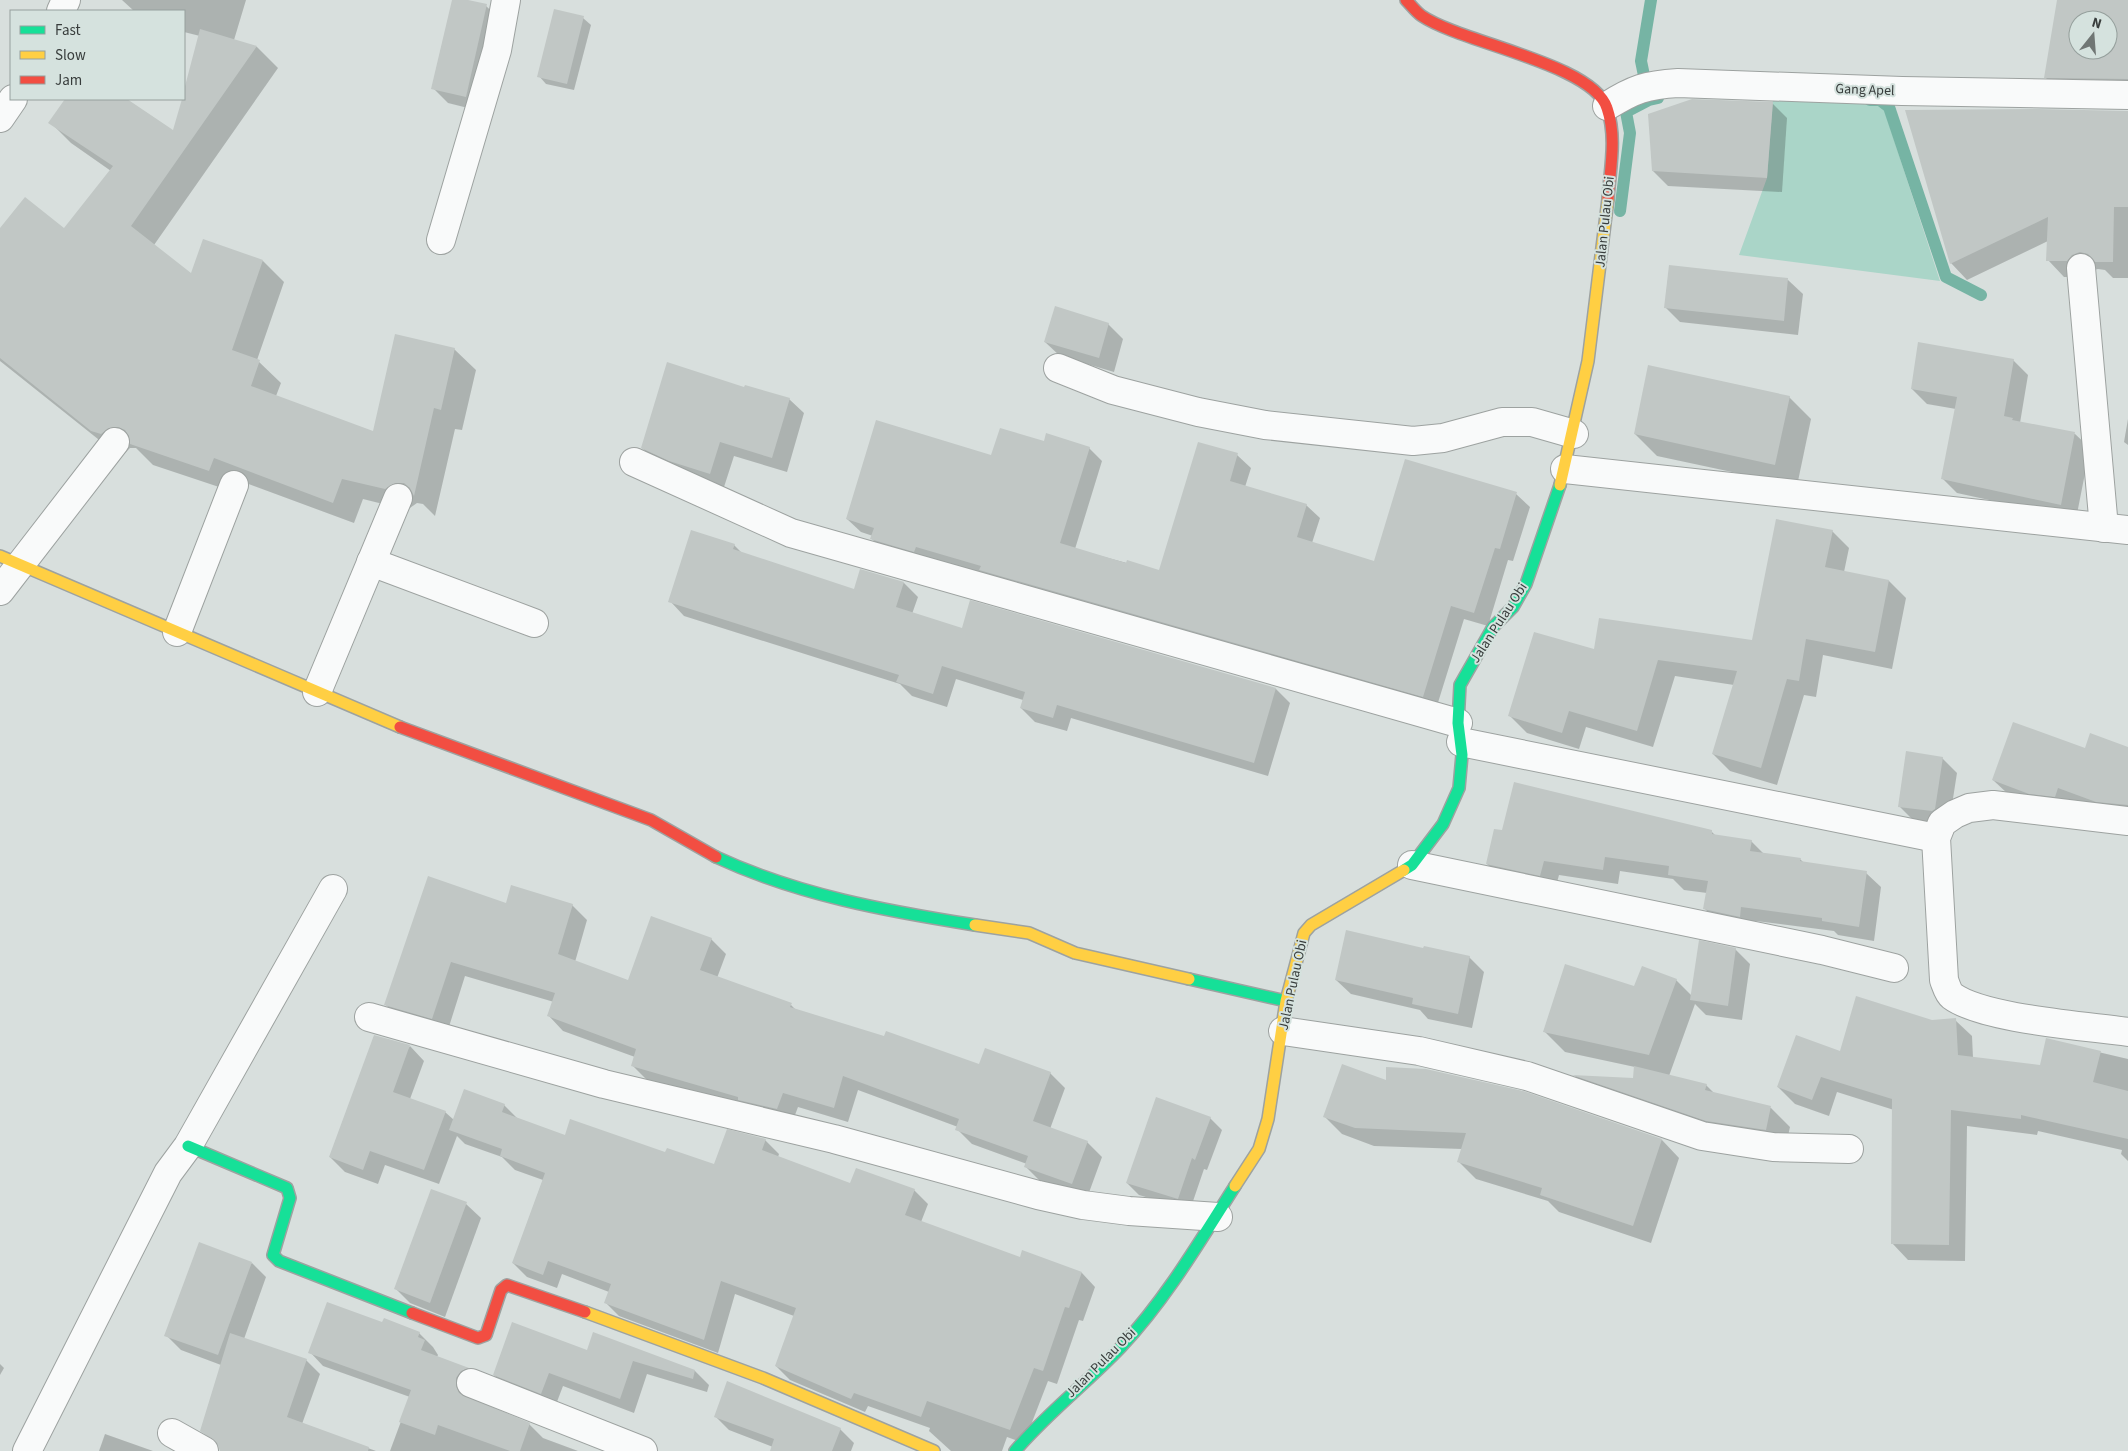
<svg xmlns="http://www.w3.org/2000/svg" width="2128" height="1451" font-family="'Source Sans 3',sans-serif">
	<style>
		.green { fill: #aad5c8 }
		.shadow { fill: #0003; fill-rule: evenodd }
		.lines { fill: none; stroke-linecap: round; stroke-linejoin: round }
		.stream { stroke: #76b4a4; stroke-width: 12 }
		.building { fill: #c1c7c5; fill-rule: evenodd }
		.street-casing { stroke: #9da2a0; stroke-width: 30 }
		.fast-casing { stroke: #9da2a0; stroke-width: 14 }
		.slow-casing { stroke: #9da2a0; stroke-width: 14 }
		.jam-casing { stroke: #9da2a0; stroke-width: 14 }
		.street { stroke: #f9fafa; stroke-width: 28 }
		.fast { stroke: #16e098; stroke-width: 11 }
		.slow { stroke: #ffcf43; stroke-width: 11 }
		.jam { stroke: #f24e42; stroke-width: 11 }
		.labels { text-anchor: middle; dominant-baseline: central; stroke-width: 4; stroke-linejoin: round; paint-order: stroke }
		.street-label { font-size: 14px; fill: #383d3c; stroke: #d5e2de }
	</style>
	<rect width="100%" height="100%" fill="#d8dfdd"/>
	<polygon class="green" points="1773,99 1882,103 1940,281 1739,255 1767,178"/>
	<g class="shadow">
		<polygon points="122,0 246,0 234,40 257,47 278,68 154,245 192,275 263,261 284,282 257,360 281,383 276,396 374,433 454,349 476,370 462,430 455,429 435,516 423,504 417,503 407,510 363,499 354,523 235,479 231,491 153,465 136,448 130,448 123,455 113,451 0,361 0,230 64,230 111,171 71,143 50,122 66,99 124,99 174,132 200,36 184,32 184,11 134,11"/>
		<polygon points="454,0 486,6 501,20 480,111 448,103 433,88"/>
		<path d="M2059 0H2128V95L2062 94 2045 77ZM2078 20H2108V50H2078Z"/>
		<polygon points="583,18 591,25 574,90 546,84 539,76"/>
		<polygon points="1772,103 1787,118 1782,192 1668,186 1653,171"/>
		<polygon points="2128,112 2128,278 2113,278 2105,270 2098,269 2089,271 2084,277 2064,277 2048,260 2048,241 1967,280 1951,263"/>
		<polygon points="1788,280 1803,294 1798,335 1680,322 1666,308"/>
		<polygon points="1108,324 1123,339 1114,372 1060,356 1045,342"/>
		<polygon points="2013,360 2028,375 2020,423 2075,434 2090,448 2076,519 1957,493 1943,479 1956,409 1927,404 1912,389"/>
		<polygon points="745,388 789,399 804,413 787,472 734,456 724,487 685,475 657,462 642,448"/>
		<polygon points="1789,397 1811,419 1797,486 1657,456 1635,434"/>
		<polygon points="2128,419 2128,445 2124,442"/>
		<polygon points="1045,443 1089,448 1102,461 1075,549 1160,572 1237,455 1251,468 1245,487 1306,505 1320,518 1312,543 1375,562 1516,494 1530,507 1513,561 1508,560 1488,626 1464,619 1436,709 885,552 872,539 873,536 861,532 847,519 992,456"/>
		<polygon points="1832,531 1849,548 1844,572 1889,581 1906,598 1892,669 1823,655 1816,697 1804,695 1777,785 1730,771 1713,754 1734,685 1675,676 1653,747 1586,727 1579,749 1527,733 1510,716 1595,651 1753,642"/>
		<polygon points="734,545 743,554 855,591 904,583 918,597 912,614 963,629 971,602 1276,689 1290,703 1268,776 1071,718 1067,731 1035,722 1021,708 1023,700 956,679 947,707 912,696 900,684 684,616 670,601"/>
		<polygon points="2128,748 2128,818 2008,794 1993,780 2085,749"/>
		<polygon points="1942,758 1957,773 1949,824 1947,826 1914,821 1899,806"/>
		<polygon points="1711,831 1716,836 1751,841 1764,854 1800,859 1804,863 1866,873 1881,887 1874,941 1838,935 1834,931 1756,921 1754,931 1720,924 1705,909 1707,893 1684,890 1673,879 1620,871 1618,884 1559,875 1555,890 1502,879 1487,864"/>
		<polygon points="506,904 572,905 587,920 575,962 629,981 711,939 726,954 717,978 791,1005 797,1011 980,1066 1050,1073 1065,1088 1050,1129 1087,1142 1102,1157 1087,1198 1040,1181 1026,1167 1027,1164 972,1144 957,1129 958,1127 858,1090 848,1122 798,1107 792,1123 648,1081 633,1066 635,1057 563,1031 549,1016 554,1002 465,976 447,1033 400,1019 386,1005"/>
		<polygon points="1735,949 1750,964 1742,1020 1706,1015 1695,1004 1669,1076 1706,1085 1715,1094 1771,1108 1790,1127 1785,1149 1593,1094 1575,1076 1634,1079 1635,1067 1565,1052 1545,1032 1635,988 1676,980 1692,996"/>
		<polygon points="1424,950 1469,957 1484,972 1472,1028 1428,1019 1420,1010 1351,994 1336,980"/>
		<polygon points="1955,1020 1972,1036 1973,1058 2041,1067 2047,1040 2128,1059 2128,1161 2121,1154 2122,1150 2038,1131 2037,1135 1967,1126 1965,1261 1908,1260 1892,1243 1894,1110 1837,1092 1829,1116 1795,1104 1778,1087 1841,1053 1932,1021"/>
		<polygon points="410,1046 424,1061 410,1099 445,1112 454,1120 504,1105 518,1119 565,1137 666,1154 715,1165 765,1140 779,1154 778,1157 851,1185 914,1190 928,1204 921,1222 1020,1259 1082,1273 1095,1287 1083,1321 1079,1320 1057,1384 1048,1381 1024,1443 1007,1437 1002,1451 951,1451 929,1431 930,1428 868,1406 865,1412 790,1380 776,1366 794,1316 735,1294 718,1353 619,1316 605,1302 609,1292 562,1274 557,1288 527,1277 513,1263 543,1180 515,1170 502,1157 465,1144 457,1136 439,1184 385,1165 378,1184 345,1172 330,1157"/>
		<polygon points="1324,1116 1662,1140 1679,1158 1651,1243 1559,1212 1548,1201 1476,1179 1459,1162 1462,1149 1374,1146 1342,1134"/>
		<polygon points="1210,1118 1222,1130 1207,1170 1204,1169 1190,1210 1139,1195 1127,1183"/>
		<polygon points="466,1204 481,1218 445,1317 410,1303 396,1289"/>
		<polygon points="252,1263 266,1277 244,1339 306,1360 320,1374 302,1424 376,1451 221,1451 220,1447 201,1430 221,1365 181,1350 166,1335"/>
		<polygon points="383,1324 419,1333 433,1347 438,1355 437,1357 469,1369 481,1381 469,1392 469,1400 529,1424 543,1438 578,1451 390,1451 410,1397 323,1366 310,1352"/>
		<polygon points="588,1351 695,1371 709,1385 707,1392 647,1374 634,1413 563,1386 555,1407 508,1389 494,1375"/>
		<polygon points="0,1364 4,1368 0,1375"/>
		<polygon points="715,1416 840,1429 854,1443 851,1451 771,1451 773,1447 729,1430"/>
		<polygon points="105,1434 153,1451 99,1451"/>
	</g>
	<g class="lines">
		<g class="stream">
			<polyline points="1647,90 1641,61 1651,0"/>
			<polyline points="1870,100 1880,100 1889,107 1946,277 1981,295"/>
			<polyline points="1620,211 1630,133 1626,112 1649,100 1658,98"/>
		</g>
	</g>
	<g class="building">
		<polygon points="452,0 468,0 487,4 466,97 431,89"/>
		<path d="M2057 0H2128V79L2044 78ZM2078 20H2108V50H2078Z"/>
		<polygon points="554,9 584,16 567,84 537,77"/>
		<polygon points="200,29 257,46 131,226 191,273 203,239 263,260 232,350 260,360 251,386 373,431 395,334 455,348 441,410 434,408 414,496 410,488 404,483 396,483 385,489 342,479 333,503 214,458 209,471 130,444 129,436 125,430 118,427 109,428 101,434 91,431 0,358 0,228 25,197 64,228 113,166 48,123 65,99 127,99 173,130 182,99 184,99 184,90"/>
		<polygon points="1692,99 1773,102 1767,178 1652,171 1648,114"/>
		<polygon points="2038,109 2128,111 2128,207 2114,207 2113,262 2095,262 2088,254 2080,252 2072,255 2067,261 2046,261 2048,217 1950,264 1905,110"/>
		<polygon points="1669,265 1788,278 1784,321 1664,308"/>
		<polygon points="1055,306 1109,323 1099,358 1044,342"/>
		<polygon points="1918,342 2014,359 2004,416 2013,418 2012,420 2075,432 2061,505 1941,479 1957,397 1911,389"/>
		<polygon points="667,362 744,387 745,385 790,398 772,458 720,442 710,474 669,461 641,448"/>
		<polygon points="1648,365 1790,396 1775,465 1634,434"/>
		<polygon points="876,420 991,455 1000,428 1044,441 1046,433 1090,447 1060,543 1126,563 1127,560 1159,570 1198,442 1238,453 1230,481 1307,504 1297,537 1374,561 1405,459 1517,492 1500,549 1495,548 1474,613 1451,606 1423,697 979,570 981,566 916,547 914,552 870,539 874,528 846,519"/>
		<polygon points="1776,519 1833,530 1825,567 1889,580 1875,652 1806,639 1799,681 1787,679 1761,768 1712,754 1737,671 1658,660 1637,731 1569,711 1562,733 1508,716 1534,632 1594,649 1599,618 1752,640"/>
		<polygon points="691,530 735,544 733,549 854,589 860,569 904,582 896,607 962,628 970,600 1276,688 1254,763 1057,705 1053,718 1020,708 1025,692 942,666 933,694 896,682 899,675 668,602"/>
		<polygon points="2013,722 2085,748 2090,733 2128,747 2128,805 2096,802 2058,788 2055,797 2029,794 1992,780"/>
		<polygon points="1906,751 1943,757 1935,809 1932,811 1898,807"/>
		<polygon points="1514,782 1712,830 1712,834 1752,840 1750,851 1801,858 1800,861 1867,871 1859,927 1822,921 1822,918 1741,907 1740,917 1703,909 1708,881 1668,875 1669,866 1605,857 1603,870 1544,861 1540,876 1486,864 1494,829 1502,830"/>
		<polygon points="428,876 506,903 511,885 573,904 558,954 628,980 651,916 712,938 700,970 792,1003 790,1007 884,1036 886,1031 979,1064 985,1048 1051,1072 1033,1121 1088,1141 1072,1184 1024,1167 1028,1156 955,1130 959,1119 843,1076 834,1108 783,1093 777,1109 738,1100 738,1097 631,1066 636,1049 547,1016 555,993 451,962 432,1019 384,1005"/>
		<polygon points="1346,930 1423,948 1424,946 1470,956 1458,1014 1412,1004 1413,998 1335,980"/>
		<polygon points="1699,940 1736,948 1728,1006 1690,1000"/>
		<polygon points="1565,964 1634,986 1642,966 1677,979 1649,1055 1543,1032"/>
		<polygon points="1856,996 1932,1020 1956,1018 1958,1055 2040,1065 2046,1038 2101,1051 2093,1082 2128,1091 2128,1139 2021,1115 2021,1119 1951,1110 1949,1245 1891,1244 1892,1099 1821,1077 1812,1100 1777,1087 1796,1035 1840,1051"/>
		<polygon points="374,1035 410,1045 393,1092 446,1111 424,1170 370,1151 363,1170 329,1157"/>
		<polygon points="1342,1064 1386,1080 1386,1067 1426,1069 1523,1091 1662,1139 1633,1226 1540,1195 1542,1188 1457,1162 1466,1133 1355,1128 1323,1117"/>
		<polygon points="1634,1066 1707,1084 1705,1090 1771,1106 1766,1130 1706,1121 1572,1075 1633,1078"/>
		<polygon points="464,1089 505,1104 502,1112 565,1135 570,1119 665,1152 667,1148 714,1164 727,1129 766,1139 762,1150 850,1183 856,1168 915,1189 905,1215 1020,1257 1022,1250 1082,1272 1069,1308 1065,1307 1043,1371 1034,1368 1010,1430 927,1401 921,1417 854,1393 851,1399 775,1366 796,1308 721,1281 704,1340 604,1303 611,1284 548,1261 543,1275 512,1263 545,1173 500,1156 502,1149 449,1130"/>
		<polygon points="1156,1097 1211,1117 1195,1160 1192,1158 1178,1199 1126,1183"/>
		<polygon points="431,1189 467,1202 430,1303 394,1289"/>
		<polygon points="199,1242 252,1262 218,1355 164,1336"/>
		<polygon points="327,1302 382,1322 384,1318 420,1332 418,1337 425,1340 421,1350 469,1368 461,1371 456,1378 456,1386 459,1393 530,1423 520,1451 510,1451 438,1425 435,1435 399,1422 411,1390 308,1353"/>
		<polygon points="512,1322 587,1350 593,1332 695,1370 693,1379 633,1361 620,1399 549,1373 541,1394 493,1375"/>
		<polygon points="230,1333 307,1359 287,1417 369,1447 368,1451 220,1451 217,1443 200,1431"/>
		<polygon points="727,1381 841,1428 832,1451 770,1451 774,1439 714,1417"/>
	</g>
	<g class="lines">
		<defs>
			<g id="street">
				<polyline points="61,11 66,0"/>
				<path d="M1607 106C1634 89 1646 85 1678 83L1902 91 2128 95"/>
				<polyline points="0,118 13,99"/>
				<polyline points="441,240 497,50 506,0"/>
				<polyline points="2081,268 2104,528"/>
				<polyline points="1058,368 1113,390 1198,412 1265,425 1413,441 1443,438 1502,422 1532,422 1574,434"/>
				<polyline points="634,462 791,533 1458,723"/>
				<polyline points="1565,469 2128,530"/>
				<polyline points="371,562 534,623"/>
				<polyline points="0,591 115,442"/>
				<polyline points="177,632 234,485"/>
				<polyline points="317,692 398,498"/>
				<polyline points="1461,742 1936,838"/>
				<path d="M2128 821 1993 805 1969 808 1955 814 1942 823 1936 838 1944 980C1946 985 1948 993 1952 996 1983 1019 2086 1026 2128 1032"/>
				<polyline points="1412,865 1822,950 1894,968"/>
				<polyline points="369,1017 604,1084 834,1139 1038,1195 1083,1205 1129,1211 1218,1217"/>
				<polyline points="1283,1031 1419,1051 1527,1076 1702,1136 1773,1147 1849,1149"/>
				<polyline points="471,1383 643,1451"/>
				<polyline points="172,1433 204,1451"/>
				<polyline points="27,1451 168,1173 188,1146 333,889"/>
			</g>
			<g id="fast">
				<path d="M716 857C798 895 886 911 975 925"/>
				<polyline points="1404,870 1412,865 1443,824 1459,788 1462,755 1458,723 1460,685 1493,627 1513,607 1526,584 1560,485"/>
				<polyline points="1189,979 1286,1001"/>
				<polyline points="188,1146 287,1188 290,1198 273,1255 279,1261 412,1313"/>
				<path d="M1015 1451C1047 1413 1087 1383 1121 1347 1166 1299 1200 1241 1235 1186"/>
			</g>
			<g id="slow">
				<polyline points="1560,485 1588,361 1608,199"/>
				<polyline points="0,556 400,727"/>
				<polyline points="975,925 1029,933 1075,953 1189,979"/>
				<polyline points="1235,1186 1259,1149 1268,1119 1286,1001 1304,933 1311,925 1404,870"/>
				<polyline points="585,1312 763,1378 934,1451"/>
			</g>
			<g id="jam">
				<path d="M1406 0C1411 5 1416 12 1422 16 1462 43 1593 64 1607 108 1617 137 1610 169 1608 199"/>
				<polyline points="400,727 651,820 716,857"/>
				<polyline points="412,1313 478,1338 486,1335 501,1290 507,1285 585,1312"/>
			</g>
		</defs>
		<use href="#street" class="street-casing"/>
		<use href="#fast" class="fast-casing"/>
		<use href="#slow" class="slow-casing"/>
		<use href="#jam" class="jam-casing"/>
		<use href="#street" class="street"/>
		<use href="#fast" class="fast"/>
		<use href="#slow" class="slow"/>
		<use href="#jam" class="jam"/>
	</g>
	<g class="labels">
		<g class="street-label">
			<text transform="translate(1865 90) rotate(2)">Gang Apel</text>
			<text transform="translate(1605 222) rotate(-84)">Jalan Pulau Obi</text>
			<text transform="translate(1499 623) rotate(-57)">Jalan Pulau Obi</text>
			<text transform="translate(1293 985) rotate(-78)">Jalan Pulau Obi</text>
			<text transform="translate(1101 1363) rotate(-45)">Jalan Pulau Obi</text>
		</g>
	</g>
	<rect x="10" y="10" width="175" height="90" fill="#d5e2de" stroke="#96a09d"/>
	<rect x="20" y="26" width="25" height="8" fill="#16e098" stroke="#96a09d"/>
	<text x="55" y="35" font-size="15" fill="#383d3c">Fast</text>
	<rect x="20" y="51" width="25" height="8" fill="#ffcf43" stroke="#96a09d"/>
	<text x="55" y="60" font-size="15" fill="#383d3c">Slow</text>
	<rect x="20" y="76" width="25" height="8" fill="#f24e42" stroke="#96a09d"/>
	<text x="55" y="85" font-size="15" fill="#383d3c">Jam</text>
	<g transform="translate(2093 35) rotate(17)"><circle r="24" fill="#d5e2de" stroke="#96a09d"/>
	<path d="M0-4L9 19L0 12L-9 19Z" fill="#707674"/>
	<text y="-8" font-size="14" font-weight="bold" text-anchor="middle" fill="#383d3c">N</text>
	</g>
</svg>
